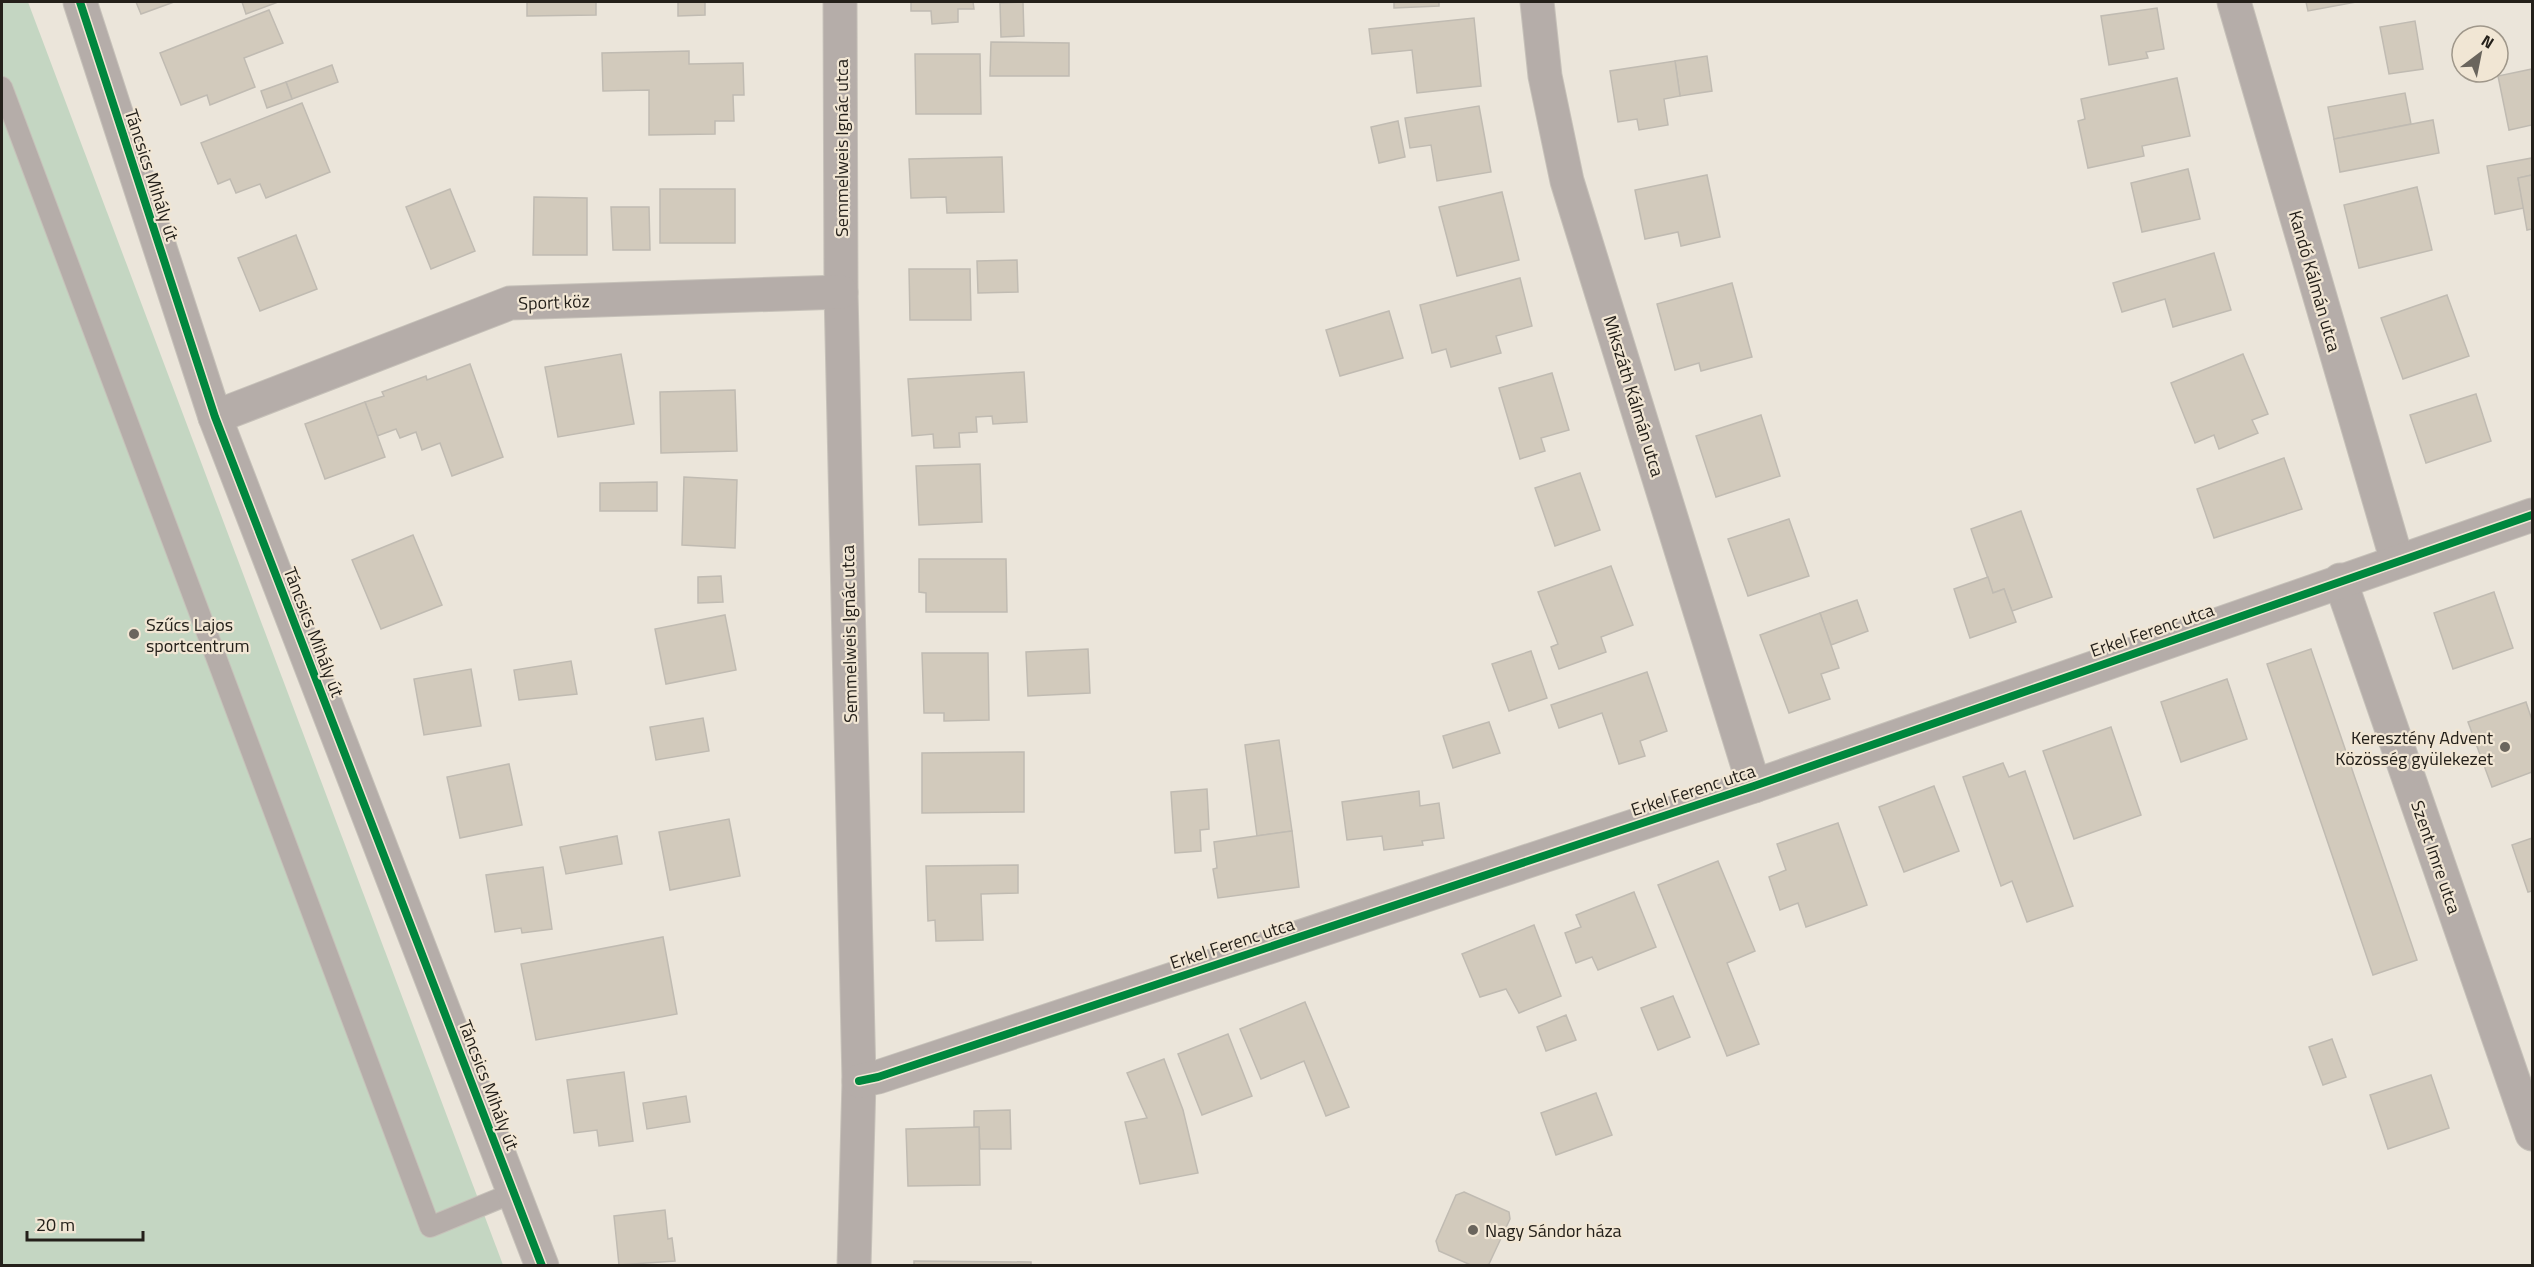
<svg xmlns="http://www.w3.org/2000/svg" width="2534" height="1267" font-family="'Titillium Web',sans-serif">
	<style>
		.green { fill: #c4d6c2 }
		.building { fill: #d2cabc; stroke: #c0bbb2; stroke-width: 1.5 }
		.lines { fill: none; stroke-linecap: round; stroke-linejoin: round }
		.lane-casing { stroke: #c6c1b9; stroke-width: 22 }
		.street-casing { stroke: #c6c1b9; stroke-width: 35 }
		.lane { stroke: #b5ada9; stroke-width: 20 }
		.street { stroke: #b5ada9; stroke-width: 33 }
		.cycleway-casing { stroke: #f1e6d4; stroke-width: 11 }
		.cycleway { stroke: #00873e; stroke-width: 8 }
		.poi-dot { fill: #6a655d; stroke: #f1e6d4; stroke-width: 2 }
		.labels { text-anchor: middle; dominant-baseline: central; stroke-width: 4.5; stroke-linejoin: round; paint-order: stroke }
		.street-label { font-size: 18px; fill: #24201a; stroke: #f1e6d4 }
		.poi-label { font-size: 18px; fill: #24201a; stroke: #f1e6d4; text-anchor: start }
	</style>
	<rect width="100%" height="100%" fill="#ebe5da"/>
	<polygon class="green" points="2,2 28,2 503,1265 2,1265"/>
	<g class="building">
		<polygon points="136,2 174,2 141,14"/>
		<polygon points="242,2 278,2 246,14"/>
		<polygon points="527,2 596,2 596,15 527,16"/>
		<polygon points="678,2 734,2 705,2 705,15 678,16"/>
		<polygon points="911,2 973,2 974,9 958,9 958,22 932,24 931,11 911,11"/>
		<polygon points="1023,2 1024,36 1001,37 1000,3"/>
		<polygon points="1394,2 1439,2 1439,6 1394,8"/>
		<polygon points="2306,2 2356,2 2308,11"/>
		<polygon points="2157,8 2164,49 2146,52 2148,58 2109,65 2101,16"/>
		<polygon points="269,10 283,43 244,58 255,87 210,105 207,95 181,105 160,53"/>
		<polygon points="1474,18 1481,86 1417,93 1412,50 1372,54 1369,29"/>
		<polygon points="2415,21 2423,69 2389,74 2380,27"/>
		<polygon points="991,42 1069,43 1069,76 990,76"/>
		<polygon points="689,51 689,64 743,63 744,95 733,95 734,121 715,121 715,134 649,135 649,90 603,91 602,53"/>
		<polygon points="915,54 980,54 981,114 916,114"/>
		<polygon points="1707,56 1712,91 1680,96 1675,61"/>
		<polygon points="1675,61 1680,96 1664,99 1668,125 1639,130 1637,119 1618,122 1610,71"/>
		<polygon points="332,65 338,82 292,99 286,82"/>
		<polygon points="2532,69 2532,125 2509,130 2498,76"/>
		<polygon points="2177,78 2190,136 2142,146 2144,156 2088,168 2078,121 2085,119 2081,99"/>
		<polygon points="286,82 292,99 267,108 261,91"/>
		<polygon points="2405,93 2411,124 2334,139 2328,107"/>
		<polygon points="302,103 330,172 266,198 260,184 236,193 230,179 218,184 201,143"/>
		<polygon points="1479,106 1491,172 1437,181 1431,145 1410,148 1405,118"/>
		<polygon points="2433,120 2439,153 2340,172 2334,139"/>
		<polygon points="1398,121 1405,157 1379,163 1371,127"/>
		<polygon points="1002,157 1004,212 947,213 946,197 911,198 909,159"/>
		<polygon points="2532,158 2532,175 2518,178 2524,208 2495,214 2487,166"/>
		<polygon points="2188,169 2200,219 2142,232 2131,183"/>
		<polygon points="1707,175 1720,237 1681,246 1678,232 1645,239 1635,190"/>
		<polygon points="2532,175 2532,229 2527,230 2518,178"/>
		<polygon points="2417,187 2432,250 2359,268 2344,205"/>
		<polygon points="450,189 475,251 431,269 406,207"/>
		<rect x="660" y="189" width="75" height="54"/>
		<polygon points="1502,192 1519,260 1457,276 1439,207"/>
		<polygon points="534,197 587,198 587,255 533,255"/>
		<polygon points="611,207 649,207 650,250 613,250"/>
		<polygon points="296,235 317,289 260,311 238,258"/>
		<polygon points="2214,253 2231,310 2173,327 2165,299 2122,312 2113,283"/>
		<polygon points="1017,260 1018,292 978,293 977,261"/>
		<polygon points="909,269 970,269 971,320 910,320"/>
		<polygon points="1520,278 1532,326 1496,336 1501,353 1451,367 1446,349 1432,353 1420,305"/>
		<polygon points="1732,283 1752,357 1701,371 1699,363 1675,370 1657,304"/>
		<polygon points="2447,295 2469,356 2403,379 2381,318"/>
		<polygon points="1389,311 1403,358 1340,376 1326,330"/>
		<polygon points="621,354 634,424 558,437 545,367"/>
		<polygon points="2243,354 2268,414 2252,420 2258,433 2219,449 2214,435 2195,443 2171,383"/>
		<polygon points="470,364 503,457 452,476 440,443 422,450 416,432 400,438 396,429 377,436 365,402 384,396 382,392 426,376 427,380"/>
		<polygon points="1024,372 1027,422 993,424 992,416 976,417 977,432 959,433 960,447 934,448 933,434 912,436 908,379"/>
		<polygon points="1552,373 1569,430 1541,438 1545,451 1520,459 1499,388"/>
		<polygon points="735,390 737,451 661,453 660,392"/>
		<polygon points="2476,394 2491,441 2426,463 2410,415"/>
		<polygon points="365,402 385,457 325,479 305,424"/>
		<polygon points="1761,415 1780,476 1716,497 1696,436"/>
		<polygon points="2284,458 2302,509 2214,538 2197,489"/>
		<polygon points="980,464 982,522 919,525 916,466"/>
		<polygon points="1580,473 1600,530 1555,546 1535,488"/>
		<polygon points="684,477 737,480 735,548 682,545"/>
		<polygon points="657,482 657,511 600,511 600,483"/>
		<polygon points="2021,511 2052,597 2012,611 2004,589 1993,593 1971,529"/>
		<polygon points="1789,519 1809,576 1748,596 1728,539"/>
		<polygon points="413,535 442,605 381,629 352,560"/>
		<polygon points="919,559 1006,559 1007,612 926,612 926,593 919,592"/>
		<polygon points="1611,566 1633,625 1601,637 1606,652 1559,669 1551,647 1558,644 1538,592"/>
		<polygon points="721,576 723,602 698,603 698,577"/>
		<polygon points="1988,577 1993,593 2004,589 2016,622 1970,638 1954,589"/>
		<polygon points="2494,592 2513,648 2453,669 2434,613"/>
		<polygon points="1857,600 1868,631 1831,645 1820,613"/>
		<polygon points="1820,613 1839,668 1821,674 1830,699 1789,713 1760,635"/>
		<polygon points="725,615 736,670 666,684 655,629"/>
		<polygon points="1088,649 1090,693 1028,696 1026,652"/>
		<polygon points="2311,649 2417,960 2373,975 2267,664"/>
		<polygon points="1531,651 1547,698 1509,711 1492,664"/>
		<polygon points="922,653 988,653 989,720 944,721 944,713 924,713"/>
		<polygon points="571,661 577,694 519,700 514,670"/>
		<polygon points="471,669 481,726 424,735 414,679"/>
		<polygon points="1647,672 1667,731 1640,741 1645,756 1619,764 1602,713 1559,728 1551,705"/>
		<polygon points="2227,679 2247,739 2181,762 2161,702"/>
		<polygon points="2526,702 2532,720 2532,772 2492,787 2468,722"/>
		<polygon points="703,718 709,751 656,760 650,727"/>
		<polygon points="1489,722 1500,753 1453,768 1443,736"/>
		<polygon points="2111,727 2141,815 2074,839 2043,751"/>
		<polygon points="1279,740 1292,831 1257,836 1245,745"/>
		<polygon points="1024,752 1024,812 922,813 922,753"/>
		<polygon points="2003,763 2009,777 2025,771 2073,906 2027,922 2012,881 2001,886 1963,777"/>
		<polygon points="509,764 522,825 460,838 447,777"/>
		<polygon points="1934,786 1959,851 1904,872 1879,807"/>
		<polygon points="1207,789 1209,829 1200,830 1201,851 1175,853 1171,792"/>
		<polygon points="1419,791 1420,806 1439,803 1444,838 1422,841 1423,845 1384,850 1382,836 1347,840 1342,802"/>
		<polygon points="729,819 740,876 670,890 659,832"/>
		<polygon points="1838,823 1867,905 1806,927 1798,903 1780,910 1769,877 1786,870 1777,844"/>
		<polygon points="1292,831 1299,887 1218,898 1213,869 1217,868 1214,842"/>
		<polygon points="617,836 622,864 566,874 560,847"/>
		<polygon points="2532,838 2532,891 2528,892 2512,845"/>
		<polygon points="1718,861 1755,951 1727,963 1759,1044 1727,1056 1658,885"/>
		<polygon points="1018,865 1018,893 981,894 983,940 936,941 935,920 928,921 926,866"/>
		<polygon points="543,867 552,929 522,933 521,928 495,932 486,875"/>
		<polygon points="1634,892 1656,947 1598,970 1592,957 1576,963 1565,933 1581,927 1576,915"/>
		<polygon points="1534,925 1561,996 1519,1013 1506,989 1480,997 1462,954"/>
		<polygon points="663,937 677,1014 536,1040 521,964"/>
		<polygon points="1673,996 1690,1037 1658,1050 1641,1008"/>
		<polygon points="1305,1002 1349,1107 1326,1116 1304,1061 1261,1079 1240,1029"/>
		<polygon points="1566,1015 1576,1040 1546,1051 1537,1027"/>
		<polygon points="1228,1034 1252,1096 1202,1115 1178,1054"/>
		<polygon points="2332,1039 2346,1077 2323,1085 2309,1047"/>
		<polygon points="1164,1059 1183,1110 1198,1173 1140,1184 1125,1122 1147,1118 1127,1073"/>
		<polygon points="624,1072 633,1141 599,1146 597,1130 574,1133 567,1080"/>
		<polygon points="2431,1075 2449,1128 2388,1149 2370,1095"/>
		<polygon points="1596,1093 1612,1135 1556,1155 1541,1113"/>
		<polygon points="686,1096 690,1122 647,1129 643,1103"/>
		<polygon points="1010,1110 1011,1149 980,1149 979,1127 974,1127 974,1111"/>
		<polygon points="979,1127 980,1185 908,1186 906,1129"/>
		<polygon points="1464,1192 1509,1212 1510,1219 1489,1264 1485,1266 1473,1266 1439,1251 1436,1241 1456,1195"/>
		<polygon points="665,1210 668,1239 672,1238 675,1261 619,1265 614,1216"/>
		<polygon points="914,1261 1031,1262 1031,1266 914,1266"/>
	</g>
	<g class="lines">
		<defs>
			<polyline id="lane" points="2,87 430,1227 515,1192"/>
			<g id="street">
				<polyline points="80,2 215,417 542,1266"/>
				<polyline points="840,2 841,292 859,1081 854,1266"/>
				<polyline points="1537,2 1545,76 1567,181 1754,786"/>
				<polyline points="2234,2 2397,561"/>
				<polyline points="215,417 510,303 841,292"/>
				<polyline points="2340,580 2532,1134"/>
				<polyline points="859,1081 878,1077 1754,786 2532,515"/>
			</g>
		</defs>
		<use href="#lane" class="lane-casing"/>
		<use href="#street" class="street-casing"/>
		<use href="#lane" class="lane"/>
		<use href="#street" class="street"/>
		<defs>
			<g id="cycleway">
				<polyline points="80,2 215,417 542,1266"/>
				<polyline points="859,1081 878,1077 1754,786 2532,515"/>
			</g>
		</defs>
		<use href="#cycleway" class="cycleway-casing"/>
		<use href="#cycleway" class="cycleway"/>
	</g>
	<g class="poi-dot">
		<circle cx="134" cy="634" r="6"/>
		<circle cx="2505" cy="747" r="6"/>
		<circle cx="1473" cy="1230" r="6"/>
	</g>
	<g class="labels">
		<g class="street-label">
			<text transform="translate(841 148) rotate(-90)">Semmelweis Ignác utca</text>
			<text transform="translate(152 175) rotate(72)">Táncsics Mihály út</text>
			<text transform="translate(2315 281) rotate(74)">Kandó Kálmán utca</text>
			<text transform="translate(554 302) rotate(-2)">Sport köz</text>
			<text transform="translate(1634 396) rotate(73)">Mikszáth Kálmán utca</text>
			<text transform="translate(2152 630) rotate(-19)">Erkel Ferenc utca</text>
			<text transform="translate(314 632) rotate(69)">Táncsics Mihály út</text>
			<text transform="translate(849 634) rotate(-91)">Semmelweis Ignác utca</text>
			<text transform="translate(1693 790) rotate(-18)">Erkel Ferenc utca</text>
			<text transform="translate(2436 857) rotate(71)">Szent Imre utca</text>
			<text transform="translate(1232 943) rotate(-18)">Erkel Ferenc utca</text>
			<text transform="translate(489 1085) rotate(69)">Táncsics Mihály út</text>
		</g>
		<g class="poi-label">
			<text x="146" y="624">Szűcs Lajos<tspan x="146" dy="21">sportcentrum</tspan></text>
			<text x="2493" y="737" text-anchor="end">Keresztény Advent<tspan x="2493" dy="21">Közösség gyülekezet</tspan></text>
			<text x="1485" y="1230">Nagy Sándor háza</text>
		</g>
	</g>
	<rect width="2534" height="1267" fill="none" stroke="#24201a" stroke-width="6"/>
	<g transform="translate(2480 54) rotate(32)"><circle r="28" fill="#f1e6d4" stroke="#9f978a" stroke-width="1.5"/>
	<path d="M0-4.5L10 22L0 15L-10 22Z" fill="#6a655d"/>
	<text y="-9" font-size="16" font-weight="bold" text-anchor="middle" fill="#24201a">N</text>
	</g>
	<path d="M27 1231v9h116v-9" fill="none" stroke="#24201a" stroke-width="3"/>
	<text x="36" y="1231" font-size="18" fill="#24201a" stroke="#f1e6d4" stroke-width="4.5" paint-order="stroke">20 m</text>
</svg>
